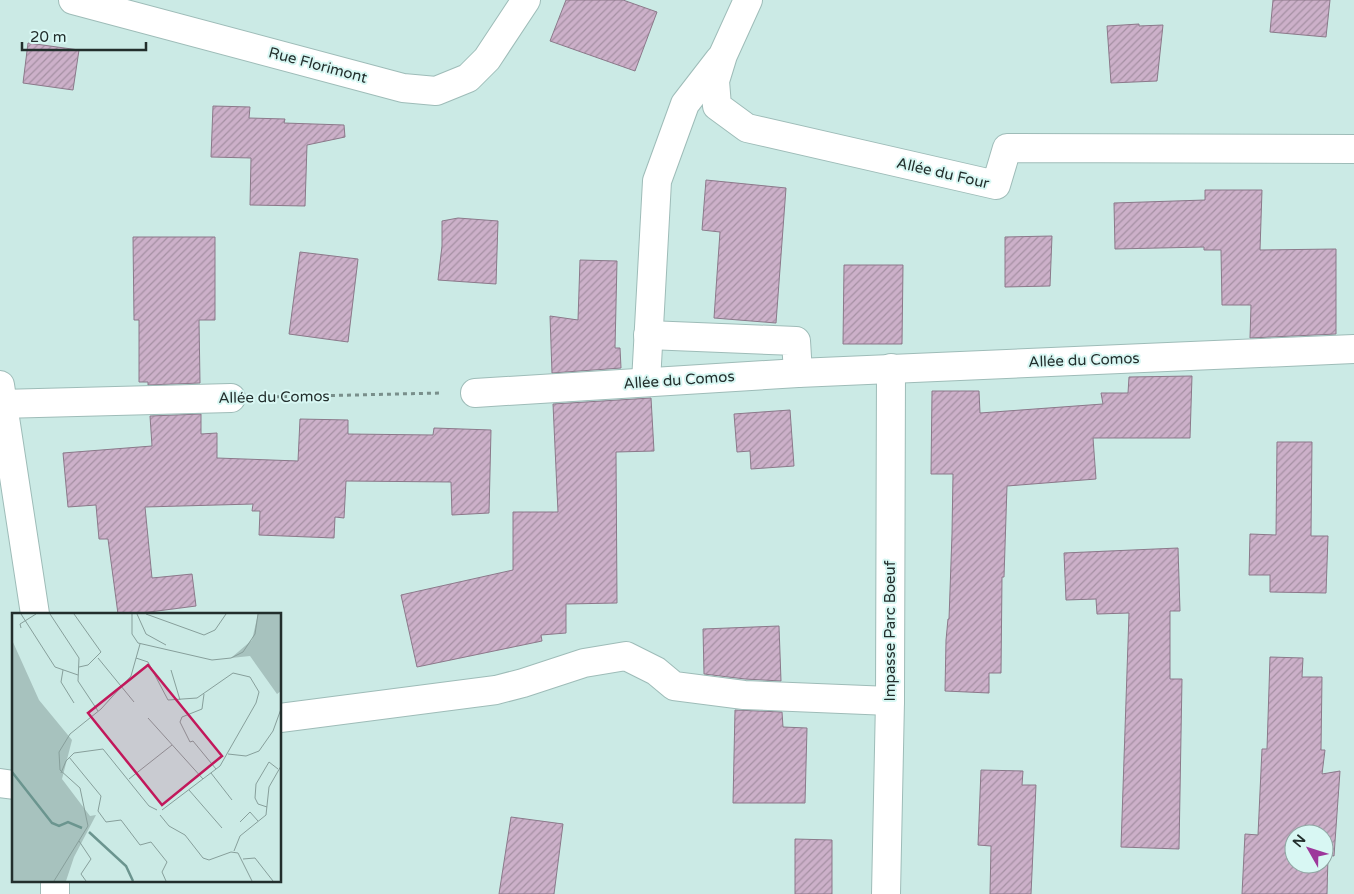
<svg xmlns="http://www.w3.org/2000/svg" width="1354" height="894" font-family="'Varela Round',sans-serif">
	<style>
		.building { fill: url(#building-hatch); stroke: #8b798a; fill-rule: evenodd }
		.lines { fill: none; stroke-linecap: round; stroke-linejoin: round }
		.minor-casing { stroke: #9ebcb8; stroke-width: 30 }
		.path { stroke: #798f8b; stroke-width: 3; stroke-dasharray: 4 4; stroke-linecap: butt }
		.minor { stroke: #fff; stroke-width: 28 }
		.labels { text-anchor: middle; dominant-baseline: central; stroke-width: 4; stroke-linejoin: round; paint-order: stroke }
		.street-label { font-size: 15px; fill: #222e2c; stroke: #d8f7f3 }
		.inset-river { fill: none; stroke: #6b958f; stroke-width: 2.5 }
		.inset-road { fill: none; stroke: #879f9b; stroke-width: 1 }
		.view { fill: #c2185b; fill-opacity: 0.15; stroke: #c2185b; stroke-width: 2.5 }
		.inset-edge { fill: none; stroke: #222e2c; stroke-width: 2.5 }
	</style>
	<defs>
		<pattern id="building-hatch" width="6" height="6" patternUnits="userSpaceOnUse" patternTransform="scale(1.25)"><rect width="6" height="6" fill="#ccb0c9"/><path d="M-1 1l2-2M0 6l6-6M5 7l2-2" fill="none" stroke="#a590a3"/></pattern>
	</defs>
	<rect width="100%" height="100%" fill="#cbeae5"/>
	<g class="building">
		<polygon points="566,0 623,0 657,12 635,71 550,41"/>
		<polygon points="1273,0 1330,0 1326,37 1270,32"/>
		<polygon points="1139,24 1139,26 1163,25 1157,81 1111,83 1107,26"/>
		<polygon points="28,43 79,50 73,90 23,83"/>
		<polygon points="213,106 250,107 249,118 285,119 284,123 344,125 345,137 307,145 305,206 250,205 251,158 211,157"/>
		<polygon points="706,180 786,188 776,323 714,318 720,232 702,230"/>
		<polygon points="1205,190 1262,190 1260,250 1336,249 1336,334 1250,338 1251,305 1222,305 1221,250 1204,250 1204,247 1115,249 1114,203 1205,200"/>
		<polygon points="458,218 498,221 496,284 438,280 442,246 442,221"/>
		<polygon points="1052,236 1050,286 1005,287 1005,237"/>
		<polygon points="133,237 215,237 215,320 199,320 200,383 148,385 148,382 139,382 139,320 134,320"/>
		<polygon points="300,252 358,259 348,342 289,334"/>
		<polygon points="580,260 617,261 615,348 620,348 621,368 552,373 550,316 578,320"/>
		<polygon points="844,265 903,265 902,344 843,344"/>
		<polygon points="1192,376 1190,438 1093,438 1096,479 1007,486 1004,577 1002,577 1001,673 989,673 989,693 945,691 946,640 948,619 949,619 952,534 953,474 931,474 932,391 979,391 980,413 1103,404 1101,393 1128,393 1129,377"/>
		<polygon points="651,398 654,451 616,452 617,603 566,604 566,633 541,635 542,641 417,667 401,595 513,570 513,512 558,512 553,404"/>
		<polygon points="790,410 794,466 751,469 750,451 737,452 734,414"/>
		<polygon points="201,414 201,434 217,433 217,458 298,461 300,419 348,420 348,434 433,435 434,428 491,430 489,513 452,515 451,482 346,481 344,518 335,517 334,538 259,535 260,511 252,511 253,504 145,507 152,578 192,574 196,606 134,614 118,614 108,539 99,539 96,505 68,507 63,453 152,446 150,416"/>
		<polygon points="1277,442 1312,442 1311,536 1328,536 1326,593 1270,592 1270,575 1249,575 1250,534 1276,535"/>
		<polygon points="1178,548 1180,611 1170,611 1170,679 1182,679 1179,849 1121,847 1129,613 1097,614 1096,599 1066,600 1064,553"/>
		<polygon points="779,626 781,681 745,679 704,674 703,629"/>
		<path d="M1270 657 1303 658 1302 677H1322L1321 750H1325L1322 774 1340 771 1334 856 1328 855 1327 894H1242L1245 834 1258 835 1262 749H1267ZM1294 834H1324V864H1294Z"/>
		<polygon points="735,710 782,712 783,727 807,728 805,803 733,803"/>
		<polygon points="981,770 1023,771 1022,785 1036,785 1031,894 990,894 991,846 978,845"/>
		<polygon points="511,817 563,824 554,894 499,894"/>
		<polygon points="795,839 832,840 832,894 795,894"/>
	</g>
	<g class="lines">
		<defs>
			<g id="minor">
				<polyline points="73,0 403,88 436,91 468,78 487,59 526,0"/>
				<polyline points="748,0 723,55 715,81 717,106 747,128 996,185 1007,148 1354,149"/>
				<polyline points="648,335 796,341 798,373"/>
				<polyline points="646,382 657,181 685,104 719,60"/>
				<polyline points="0,385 35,614"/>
				<polyline points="475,393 798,373 1354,349"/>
				<polyline points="0,404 231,398"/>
				<polyline points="280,718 496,690 523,683 584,663 626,656 656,671 674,686 744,695 890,701"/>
				<polyline points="0,783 14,785"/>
				<polyline points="55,880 55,894"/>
				<polyline points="886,894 890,701 891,368"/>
			</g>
		</defs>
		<use href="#minor" class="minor-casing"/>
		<polyline class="path" points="267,397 441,393"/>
		<use href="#minor" class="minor"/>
	</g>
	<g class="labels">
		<g class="street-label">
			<text transform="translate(318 65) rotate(15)">Rue Florimont</text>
			<text transform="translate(943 173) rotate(13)">Allée du Four</text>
			<text transform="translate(1084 360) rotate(-2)">Allée du Comos</text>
			<text transform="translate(679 380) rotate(-4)">Allée du Comos</text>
			<text transform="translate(274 397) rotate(-1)">Allée du Comos</text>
			<text transform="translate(890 631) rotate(-90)">Impasse Parc Boeuf</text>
		</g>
	</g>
	<g transform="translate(12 613)">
		<rect width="269" height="269" fill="#cbeae5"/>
		<path d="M246 1H269V78L265 81 238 43 219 45 240 27ZM0 27 27 87 60 127 50 166 78 203 84 202 62 244 54 268H0Z" fill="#a7c2be"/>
		<path class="inset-river" d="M0 159 40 210 47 213 56 209 70 215M77 219 114 253 121 268"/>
		<path class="inset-road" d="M9 1 43 54 66 62M38 1 67 45 66 68 86 98M62 1 89 39 76 52 67 54M120 1V21L126 30 200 47 219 45 231 39 243 21 246 1M125 1 134 21 154 32M134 1 192 22 203 17 214 1M9 15 8 11 24 1M86 45 122 89M124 45 136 49 156 87 185 85 221 60 238 64 247 79 244 90 208 153 150 197M51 57 49 69 62 90M159 57 168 87M192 81 190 96 170 104 168 109 178 129 181 128 204 156M136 105 191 166M216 141 234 143 247 138 261 118 269 96M57 144 89 183 86 198 94 209 109 207 128 232 139 229 155 249 150 259 154 268M49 160 54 148 62 140 91 136 137 193 145 197M199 160 220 187M117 166 160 132M177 177 210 215M255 194 246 191 243 185 244 171 257 149 266 156M148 202 157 213 173 222 191 245 197 247 219 239 226 240 240 268M228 209 238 199 246 208M67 228 79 246 69 261 74 268M222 238 228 223 254 202 257 174 269 153M231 246 243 245 261 268M42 268 76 213 68 175 48 157 47 139 58 121 89 96 119 63 128 31"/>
		<path class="view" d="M136 52 210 143 150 192 76 100Z"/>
		<rect width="269" height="269" class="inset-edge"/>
	</g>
	<g transform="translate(1309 849) rotate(309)"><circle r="24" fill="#d8f7f3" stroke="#8fa7a3"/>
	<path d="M0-4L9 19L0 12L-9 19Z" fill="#9d379b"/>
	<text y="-8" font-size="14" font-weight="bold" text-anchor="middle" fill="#222e2c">N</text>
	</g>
	<path d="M22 42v8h124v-8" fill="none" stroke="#222e2c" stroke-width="2.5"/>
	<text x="30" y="42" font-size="15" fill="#222e2c" stroke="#d8f7f3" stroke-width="4" paint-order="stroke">20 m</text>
</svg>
